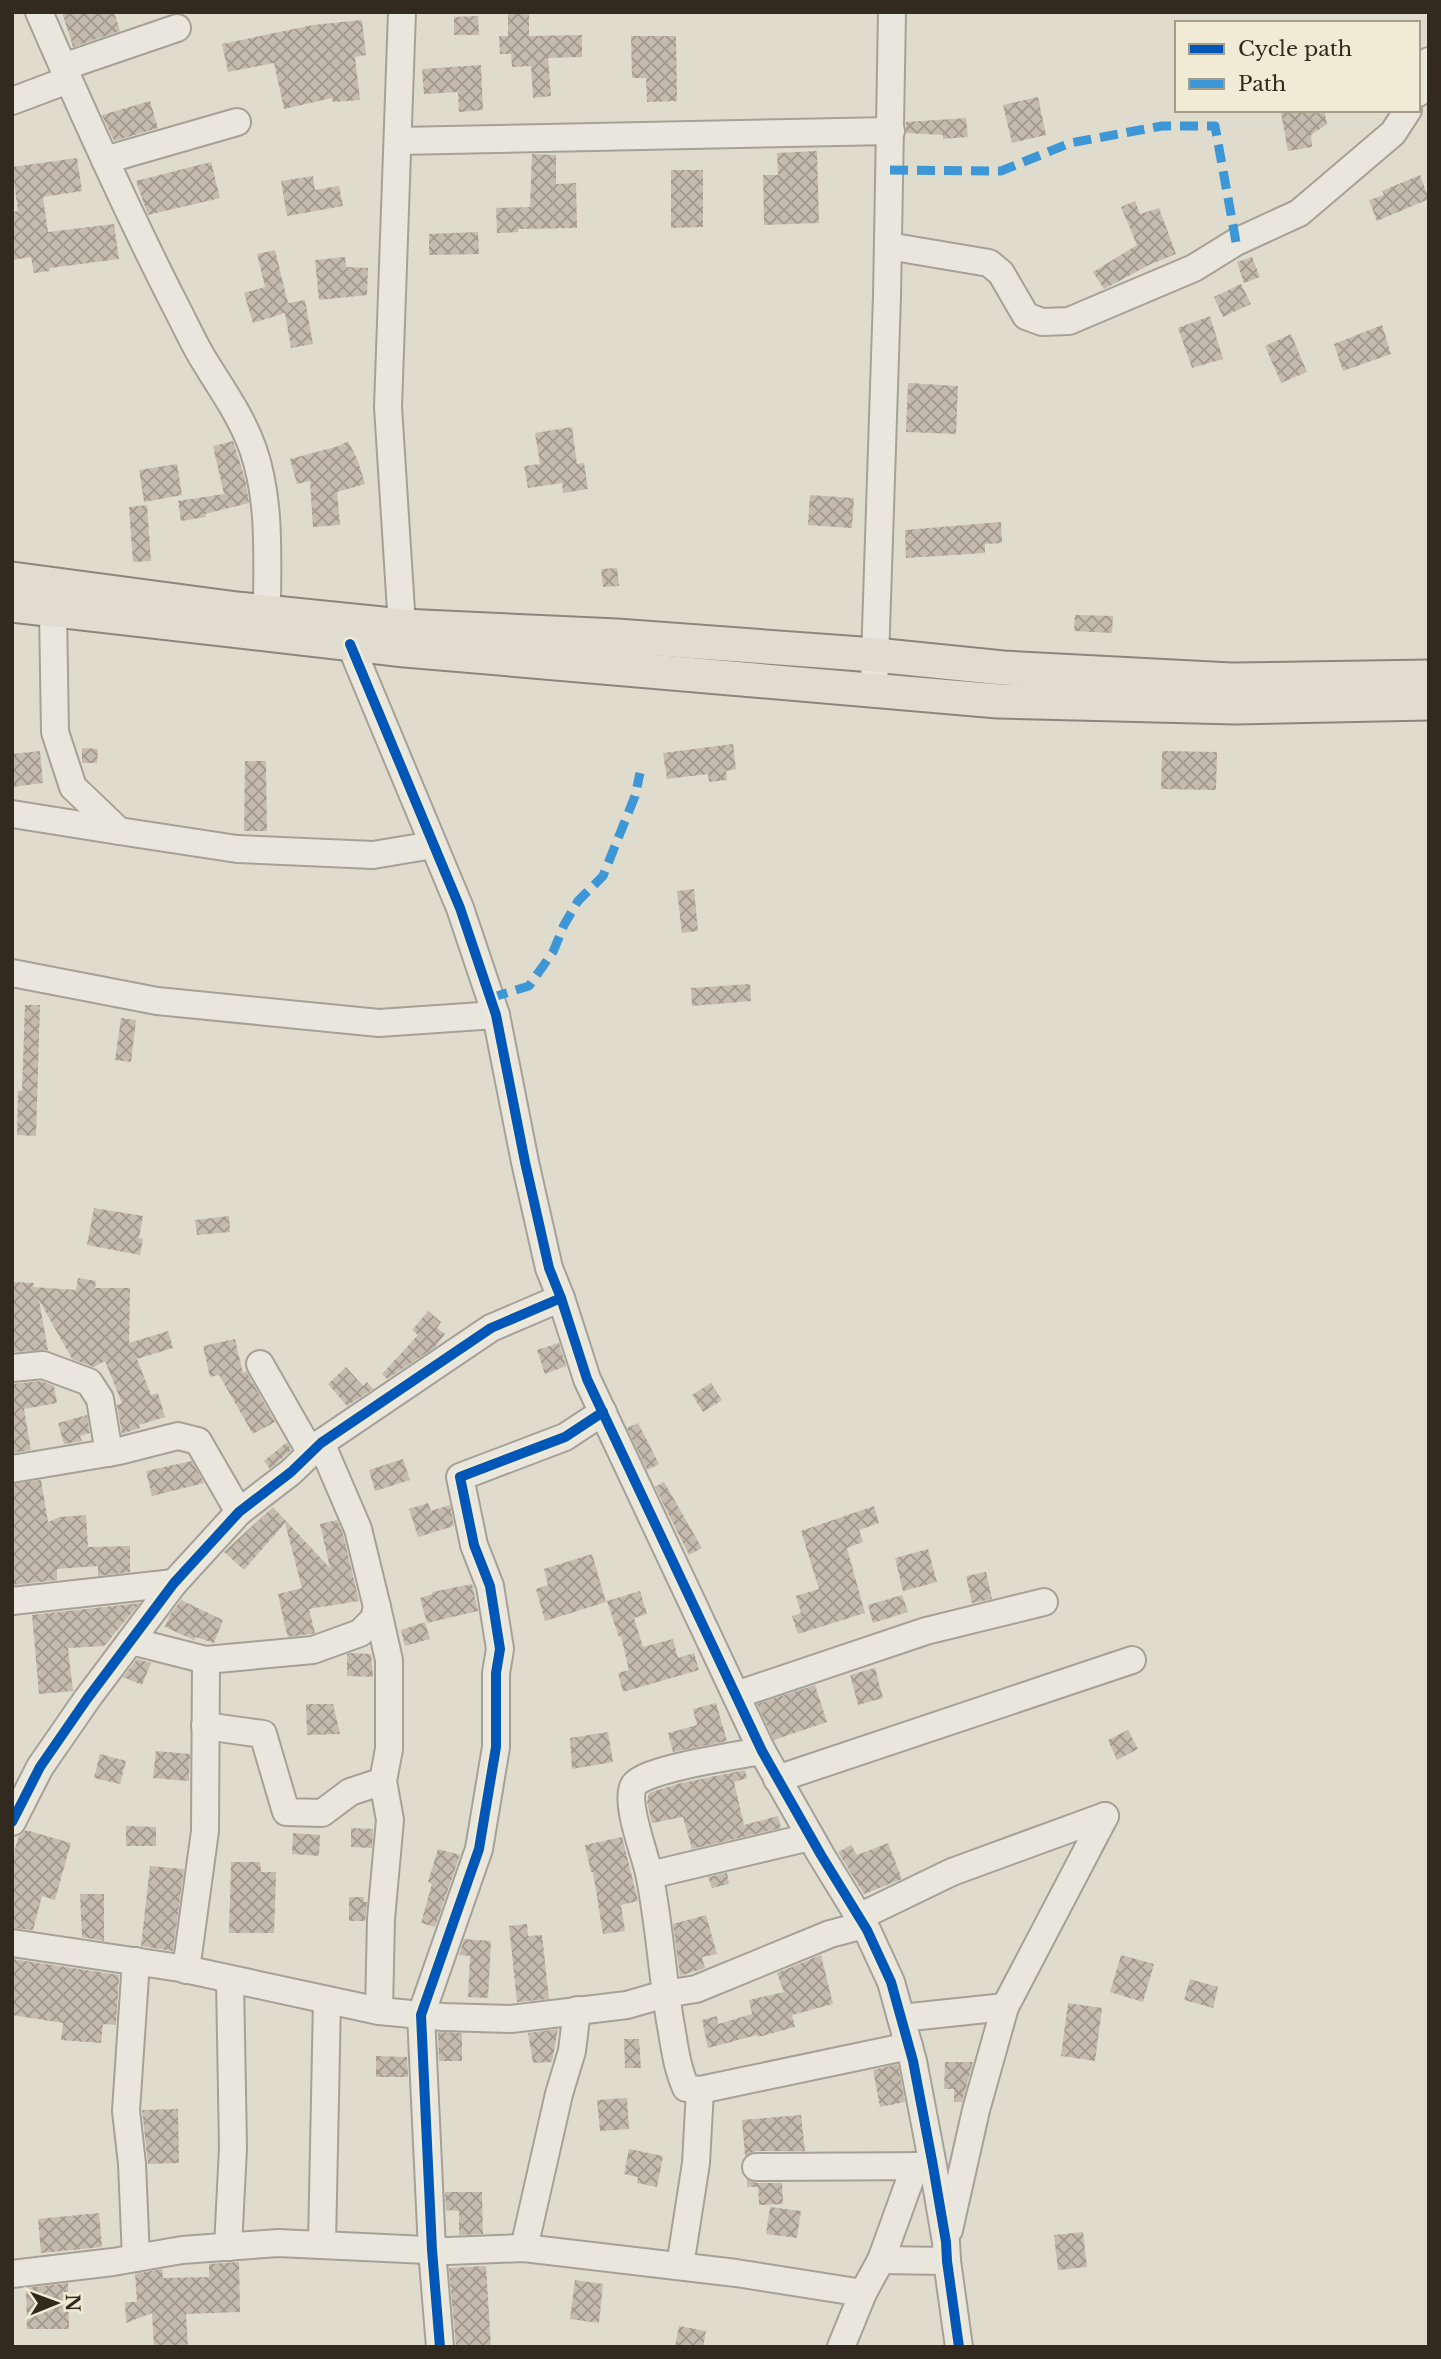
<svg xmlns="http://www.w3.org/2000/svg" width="1441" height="2359" font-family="'Libre Baskerville',serif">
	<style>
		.building { fill: url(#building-cross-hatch) }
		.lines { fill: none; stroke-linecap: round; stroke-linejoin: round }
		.minor-casing { stroke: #a5a196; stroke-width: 30 }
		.major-casing { stroke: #8b867d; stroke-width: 37 }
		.minor { stroke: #e9e6dd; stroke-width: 26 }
		.major { stroke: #e0dcd0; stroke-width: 33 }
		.quiet { stroke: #3d96d5; stroke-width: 9; stroke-dasharray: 18 9; stroke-linecap: butt }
		.cycleway-casing { stroke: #f1ead4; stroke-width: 15 }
		.cycleway { stroke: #0057b8; stroke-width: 10 }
	</style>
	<defs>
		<pattern id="building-cross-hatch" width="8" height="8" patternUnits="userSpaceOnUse" patternTransform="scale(1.75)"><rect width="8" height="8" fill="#c4bbae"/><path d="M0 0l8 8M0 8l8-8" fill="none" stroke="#a0988d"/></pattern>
	</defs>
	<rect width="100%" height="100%" fill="#e0dccd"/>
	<g class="building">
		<polygon points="62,12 114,12 120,31 73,47"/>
		<polygon points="508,12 529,12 529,36 582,35 582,57 548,58 551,96 533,98 531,66 512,67 511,54 500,54 499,36 508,36"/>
		<polygon points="478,16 479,35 454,35 454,17"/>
		<polygon points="362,20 366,55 355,57 360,100 333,102 332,98 284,109 274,63 228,72 222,44 313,25"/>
		<polygon points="631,36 676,36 677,101 647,102 646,78 632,78"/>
		<polygon points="481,65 483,110 459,112 458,92 424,94 422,69"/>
		<polygon points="1038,97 1046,135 1012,143 1003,105"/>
		<polygon points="150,101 158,128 114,141 102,115"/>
		<polygon points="1291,110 1324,110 1327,124 1311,135 1312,147 1288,151 1281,113"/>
		<polygon points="966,118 968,137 943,139 943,135 906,133 906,122"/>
		<polygon points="817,151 819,223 764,225 763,175 778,175 777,153"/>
		<polygon points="532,154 556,155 556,184 576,183 577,228 518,229 518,232 497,233 496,208 530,207"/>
		<polygon points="77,158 82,191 43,197 48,232 114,224 119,259 50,268 50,271 34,273 31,257 12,260 12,212 18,211 12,167"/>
		<polygon points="211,162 220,198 148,215 136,181"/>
		<polygon points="671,170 703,170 703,227 671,228"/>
		<polygon points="1420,175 1429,199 1377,221 1369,200 1384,195 1382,191"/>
		<polygon points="313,176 315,190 339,186 343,206 287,216 281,181"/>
		<polygon points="1135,201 1140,214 1159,208 1176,254 1151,264 1104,289 1093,272 1137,245 1121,207"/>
		<polygon points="478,232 479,254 429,255 429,234"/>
		<polygon points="275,250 288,303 305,300 313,344 291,348 285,313 253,323 244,293 265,287 257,254"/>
		<polygon points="345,257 346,267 368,268 367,295 319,300 315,260"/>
		<polygon points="1252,257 1260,277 1244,283 1237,262"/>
		<polygon points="1241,284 1251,304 1223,317 1214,297"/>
		<polygon points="1210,316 1223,359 1192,368 1178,328"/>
		<polygon points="1382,325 1391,354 1343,371 1334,344"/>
		<polygon points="1291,334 1307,372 1281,383 1265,346"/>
		<polygon points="908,383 958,386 956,434 906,432"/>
		<polygon points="572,427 577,464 584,463 588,489 563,493 562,483 528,488 524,466 540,464 535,433"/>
		<polygon points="233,441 245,479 249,503 205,514 206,517 181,521 178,501 224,494 213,446"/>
		<polygon points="348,441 358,461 365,484 337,492 340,525 313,527 310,481 297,484 290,459 339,446"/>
		<polygon points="177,464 182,495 144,502 139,470"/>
		<polygon points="810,495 854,498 852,528 808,525"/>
		<polygon points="147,505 151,561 133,562 129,507"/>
		<polygon points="1001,522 1002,543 985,544 985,553 906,558 905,530"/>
		<polygon points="617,568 619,586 603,587 601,569"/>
		<polygon points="1075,615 1113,616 1112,633 1074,631"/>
		<polygon points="733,744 736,769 726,771 727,780 709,782 708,774 667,779 663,753"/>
		<polygon points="82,748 98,749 97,763 82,763"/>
		<polygon points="40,751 43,783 12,787 12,754"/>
		<polygon points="1162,751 1217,752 1216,790 1161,789"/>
		<polygon points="245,761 266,761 267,831 244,831"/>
		<polygon points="694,889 698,931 682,933 677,891"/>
		<polygon points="750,984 751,1001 692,1006 691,988"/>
		<polygon points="25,1005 40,1005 36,1136 17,1135 18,1091 22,1091"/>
		<polygon points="121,1018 136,1020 131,1062 115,1060"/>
		<polygon points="94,1208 143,1216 139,1238 143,1239 140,1255 87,1245"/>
		<polygon points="229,1216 230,1232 197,1235 195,1220"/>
		<polygon points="78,1278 96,1281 95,1288 130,1288 129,1343 168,1331 173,1348 137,1359 151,1395 158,1393 165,1417 139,1425 140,1428 122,1434 117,1405 122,1403 105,1361 94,1367 72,1359 39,1300 48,1350 12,1352 14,1282 34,1283 33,1287 76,1290"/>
		<polygon points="428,1311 441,1322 437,1328 445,1334 434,1348 387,1379 382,1374 418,1335 412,1330"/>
		<polygon points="235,1339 243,1373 246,1371 275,1422 253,1434 219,1375 210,1377 203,1346"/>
		<polygon points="559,1343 566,1366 545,1374 537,1350"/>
		<polygon points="346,1367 363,1386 367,1382 373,1389 347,1406 328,1384"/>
		<polygon points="41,1381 54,1386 57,1403 24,1409 31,1450 12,1453 12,1384"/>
		<polygon points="711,1383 722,1400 703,1412 692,1395"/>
		<polygon points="87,1415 90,1433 80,1436 82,1441 64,1444 58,1423"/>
		<polygon points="638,1423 659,1464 647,1470 627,1428"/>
		<polygon points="287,1442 291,1450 270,1469 264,1461"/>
		<polygon points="403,1459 410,1480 375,1491 369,1470"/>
		<polygon points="192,1461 204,1483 152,1496 146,1471"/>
		<polygon points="41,1480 48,1522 60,1517 86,1515 88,1547 130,1546 130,1572 98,1576 98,1566 57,1569 57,1580 12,1585 12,1484"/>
		<polygon points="664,1482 702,1548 689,1555 655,1487"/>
		<polygon points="428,1503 431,1511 450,1505 454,1526 418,1537 409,1509"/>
		<polygon points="874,1506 879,1523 859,1530 863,1542 847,1548 865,1613 798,1634 792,1616 801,1613 796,1596 819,1589 801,1531"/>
		<polygon points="273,1507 330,1568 320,1524 337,1520 343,1534 359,1601 309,1609 315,1633 310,1634 288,1637 285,1626 278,1594 302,1588 285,1523 244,1570 224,1552"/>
		<polygon points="928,1549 937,1582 903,1591 895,1558"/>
		<polygon points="592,1554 606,1602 545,1621 536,1589 548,1585 544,1569"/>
		<polygon points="986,1572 992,1599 972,1603 966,1576"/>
		<polygon points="472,1584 478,1611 427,1623 420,1598 433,1594 432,1592"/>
		<polygon points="640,1591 647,1614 634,1618 643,1647 673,1639 678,1658 694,1653 699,1670 623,1692 618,1673 629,1670 621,1636 619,1637 607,1601"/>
		<polygon points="902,1595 908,1612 873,1623 868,1605"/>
		<polygon points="181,1600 223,1620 214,1643 195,1637 194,1640 165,1627 170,1615"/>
		<polygon points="140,1603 104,1646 68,1648 73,1691 39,1694 32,1615"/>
		<polygon points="425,1622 430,1639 405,1646 401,1630"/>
		<polygon points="350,1653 371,1654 373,1677 347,1676 347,1654"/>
		<polygon points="137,1659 151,1663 142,1685 123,1677"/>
		<polygon points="875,1668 883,1698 858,1705 850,1675"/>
		<polygon points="815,1685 827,1722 774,1740 757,1704"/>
		<polygon points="716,1703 727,1741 673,1752 668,1733 697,1725 693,1709"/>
		<polygon points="306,1704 333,1704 340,1734 307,1735"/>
		<polygon points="1128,1730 1138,1749 1117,1760 1108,1740"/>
		<polygon points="608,1732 613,1762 572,1769 570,1738"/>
		<polygon points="156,1751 190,1754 189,1781 153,1778"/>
		<polygon points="100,1754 126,1761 120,1784 94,1778"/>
		<polygon points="745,1770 747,1778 734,1782 744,1825 778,1816 781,1828 692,1849 683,1817 652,1823 647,1802 649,1793 677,1784"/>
		<polygon points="126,1826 156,1827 156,1846 126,1846"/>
		<polygon points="351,1828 373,1829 372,1848 351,1847"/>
		<polygon points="26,1830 71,1843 55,1900 42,1896 33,1930 12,1928 12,1858 19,1836"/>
		<polygon points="293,1833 320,1835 319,1856 292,1854"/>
		<polygon points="622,1837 638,1901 621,1905 625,1931 603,1934 593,1872 591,1872 585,1845"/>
		<polygon points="888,1843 902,1879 864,1894 838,1852 851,1845 857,1855"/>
		<polygon points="438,1849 460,1855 435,1927 421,1923 432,1884 428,1882"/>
		<polygon points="231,1862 260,1862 261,1872 276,1872 274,1933 229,1933"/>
		<polygon points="150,1866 184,1869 173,1951 141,1946"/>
		<polygon points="727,1873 729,1884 712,1888 708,1877"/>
		<polygon points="80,1894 104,1894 104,1941 82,1937"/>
		<polygon points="349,1897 364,1897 364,1902 367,1902 365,1921 349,1921"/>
		<polygon points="706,1915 717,1954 702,1957 705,1968 680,1976 673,1924"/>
		<polygon points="527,1924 528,1936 542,1935 549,1999 517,2002 509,1926"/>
		<polygon points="464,1939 491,1941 488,1998 468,1997 470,1956 459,1955"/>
		<polygon points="821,1955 833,2004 792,2015 795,2027 758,2037 757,2035 708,2048 702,2020 717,2016 718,2024 752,2014 749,2000 784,1992 777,1973"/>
		<polygon points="1121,1955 1154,1964 1143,2002 1110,1992"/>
		<polygon points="12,1959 119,1975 116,2025 103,2024 101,2043 61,2040 63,2023 12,2015"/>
		<polygon points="1190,1979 1218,1987 1213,2008 1184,2000"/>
		<polygon points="1068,2003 1102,2008 1095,2061 1061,2056"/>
		<polygon points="558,2029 552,2062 533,2063 528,2033"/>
		<polygon points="438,2032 462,2033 462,2061 439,2061"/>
		<polygon points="624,2039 639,2039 641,2068 625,2068"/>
		<polygon points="376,2056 407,2057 408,2077 376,2077"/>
		<polygon points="945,2062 973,2062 962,2102 954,2102 954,2089 944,2089"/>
		<polygon points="898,2064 905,2102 880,2107 873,2070"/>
		<polygon points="627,2098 629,2129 600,2131 597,2100"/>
		<polygon points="178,2109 179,2163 148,2164 142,2110"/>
		<polygon points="801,2115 805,2151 756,2151 745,2156 742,2120"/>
		<polygon points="629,2149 663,2156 657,2187 637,2183 638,2177 624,2174"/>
		<polygon points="747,2179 756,2183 782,2183 783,2204 759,2205 758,2187 747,2187"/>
		<polygon points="445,2192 482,2192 483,2234 459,2235 459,2211 446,2210"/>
		<polygon points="770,2207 801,2211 797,2238 766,2234"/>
		<polygon points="99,2213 102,2247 41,2253 38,2219"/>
		<polygon points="1083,2232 1087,2267 1058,2270 1054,2235"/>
		<polygon points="239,2262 240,2312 186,2314 188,2347 154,2347 152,2313 126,2323 125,2302 137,2302 135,2274 162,2269 163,2278 209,2277 209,2264"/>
		<polygon points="486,2266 491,2347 456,2347 449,2268"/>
		<polygon points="575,2280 603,2284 599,2323 570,2319"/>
		<polygon points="68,2283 69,2329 27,2329 26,2288"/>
		<polygon points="679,2326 706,2331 703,2347 675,2347"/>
	</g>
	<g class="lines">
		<defs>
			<g id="minor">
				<path d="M39 12C82 111 126 209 175 305 184 322 192 340 202 357 220 387 241 415 253 449 271 501 267 558 267 612"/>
				<polyline points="402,12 388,407 402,626"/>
				<polyline points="63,67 177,28"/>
				<polyline points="1418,93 1429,61"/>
				<polyline points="12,101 68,80"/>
				<polyline points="398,141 891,131"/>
				<polyline points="105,160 237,122"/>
				<polyline points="888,246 989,263 1001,273 1026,316 1042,322 1069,321 1194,268 1236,242 1299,213 1393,133 1408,110"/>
				<polyline points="53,612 55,732 73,787 119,831 237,849 373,855 433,845"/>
				<polyline points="350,644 460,908 496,1015 525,1162 549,1268 561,1298 587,1379 762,1751 821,1855 867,1930 891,1982 913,2061 933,2166 946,2242 947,2261 959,2347"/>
				<polyline points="874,690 887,296 892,12"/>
				<polyline points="12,814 119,831"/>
				<polyline points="12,973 157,1001 379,1023 496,1015"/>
				<polyline points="260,1364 311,1453"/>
				<polyline points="12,1368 43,1365 89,1382 100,1399 109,1453"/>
				<polyline points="12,1469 119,1451 178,1436 198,1441 239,1512"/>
				<polyline points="12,1601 174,1583"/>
				<polyline points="377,1607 389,1660 389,1749 383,1781 390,1820 381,1919 379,2011"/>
				<polyline points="131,1641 206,1660 313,1650 360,1633 374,1619 377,1607 358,1529 321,1443"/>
				<polyline points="736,1695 926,1631 1044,1602"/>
				<polyline points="205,1726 263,1734 286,1812 322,1813 350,1792 383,1781"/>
				<path d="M762 1751C740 1755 644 1769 634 1785 624 1802 645 1854 649 1873 660 1925 662 1979 672 2032 675 2051 678 2070 686 2088L700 2090 909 2046"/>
				<polyline points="777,1779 1132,1660"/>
				<polyline points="12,1822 40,1767 87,1699 174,1583 239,1512 291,1472 321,1443 491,1328 561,1298"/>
				<polyline points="650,1875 810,1837"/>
				<polyline points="859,1917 952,1872 1105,1816"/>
				<polyline points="12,1943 180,1968 379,2011 443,2017 511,2019 627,2005 665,1994 696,1989 830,1934 864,1925"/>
				<polyline points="186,1970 205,1831 206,1660"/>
				<polyline points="901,2018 1005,2007"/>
				<polyline points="756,2167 932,2166"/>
				<polyline points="949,2230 976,2110 1005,2007 1105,1816"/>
				<polyline points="322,2244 327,2001"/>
				<polyline points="228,2247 233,2148 230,1980"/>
				<polyline points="524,2248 559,2094 572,2051 577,2010"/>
				<polyline points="136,2258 132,2164 126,2111 136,1961"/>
				<polyline points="881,2260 947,2261"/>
				<polyline points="680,2266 696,2163 700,2090"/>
				<polyline points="12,2274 113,2262 182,2250 278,2243 448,2251 524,2248 736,2273 863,2293"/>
				<polyline points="440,2347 432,2250 421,2015 479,1849 496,1747 496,1673 500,1649 490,1586 474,1545 460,1477 565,1437 603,1412"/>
				<polyline points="841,2347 863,2293 881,2260 915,2166"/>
			</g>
			<g id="major">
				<polyline points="12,579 237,609 402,626 617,636 875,655 1003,668 1231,680 1429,677"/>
				<polyline points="12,605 405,650 998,701 1235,707 1429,703"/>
			</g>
		</defs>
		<use href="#minor" class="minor-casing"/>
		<use href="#major" class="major-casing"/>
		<use href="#minor" class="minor"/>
		<use href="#major" class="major"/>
		<g class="quiet">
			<polyline points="890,170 1001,171 1070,143 1162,126 1215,126 1236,242"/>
			<polyline points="490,998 529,986 553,952 564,925 578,901 603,876 635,796 640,773"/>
		</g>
		<defs>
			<g id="cycleway">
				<polyline points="350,644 460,908 496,1015 525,1162 549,1268 561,1298 587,1379 762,1751 821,1855 867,1930 891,1982 913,2061 933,2166 946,2242 947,2261 959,2347"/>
				<polyline points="12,1822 40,1767 87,1699 174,1583 239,1512 291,1472 321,1443 491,1328 561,1298"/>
				<polyline points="440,2347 432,2250 421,2015 479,1849 496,1747 496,1673 500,1649 490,1586 474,1545 460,1477 565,1437 603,1412"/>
			</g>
		</defs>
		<use href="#cycleway" class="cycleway-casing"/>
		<use href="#cycleway" class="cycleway"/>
	</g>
	<rect width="1441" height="2359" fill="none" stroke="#332a1f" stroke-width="28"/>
	<rect x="1175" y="21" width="245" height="91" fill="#f1ead4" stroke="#a59d8c" stroke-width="2"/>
	<rect x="1189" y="44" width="35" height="10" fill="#0057b8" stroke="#a59d8c" stroke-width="2"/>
	<text x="1238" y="56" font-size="21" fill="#332a1f">Cycle path</text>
	<rect x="1189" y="79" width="35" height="10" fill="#3d96d5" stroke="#a59d8c" stroke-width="2"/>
	<text x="1238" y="91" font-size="21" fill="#332a1f">Path</text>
	<g transform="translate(56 2303) rotate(89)" stroke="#f1ead4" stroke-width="5" paint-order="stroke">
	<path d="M0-5L12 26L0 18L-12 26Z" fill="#332a1f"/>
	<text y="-10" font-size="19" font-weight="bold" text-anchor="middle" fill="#332a1f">N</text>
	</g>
</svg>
